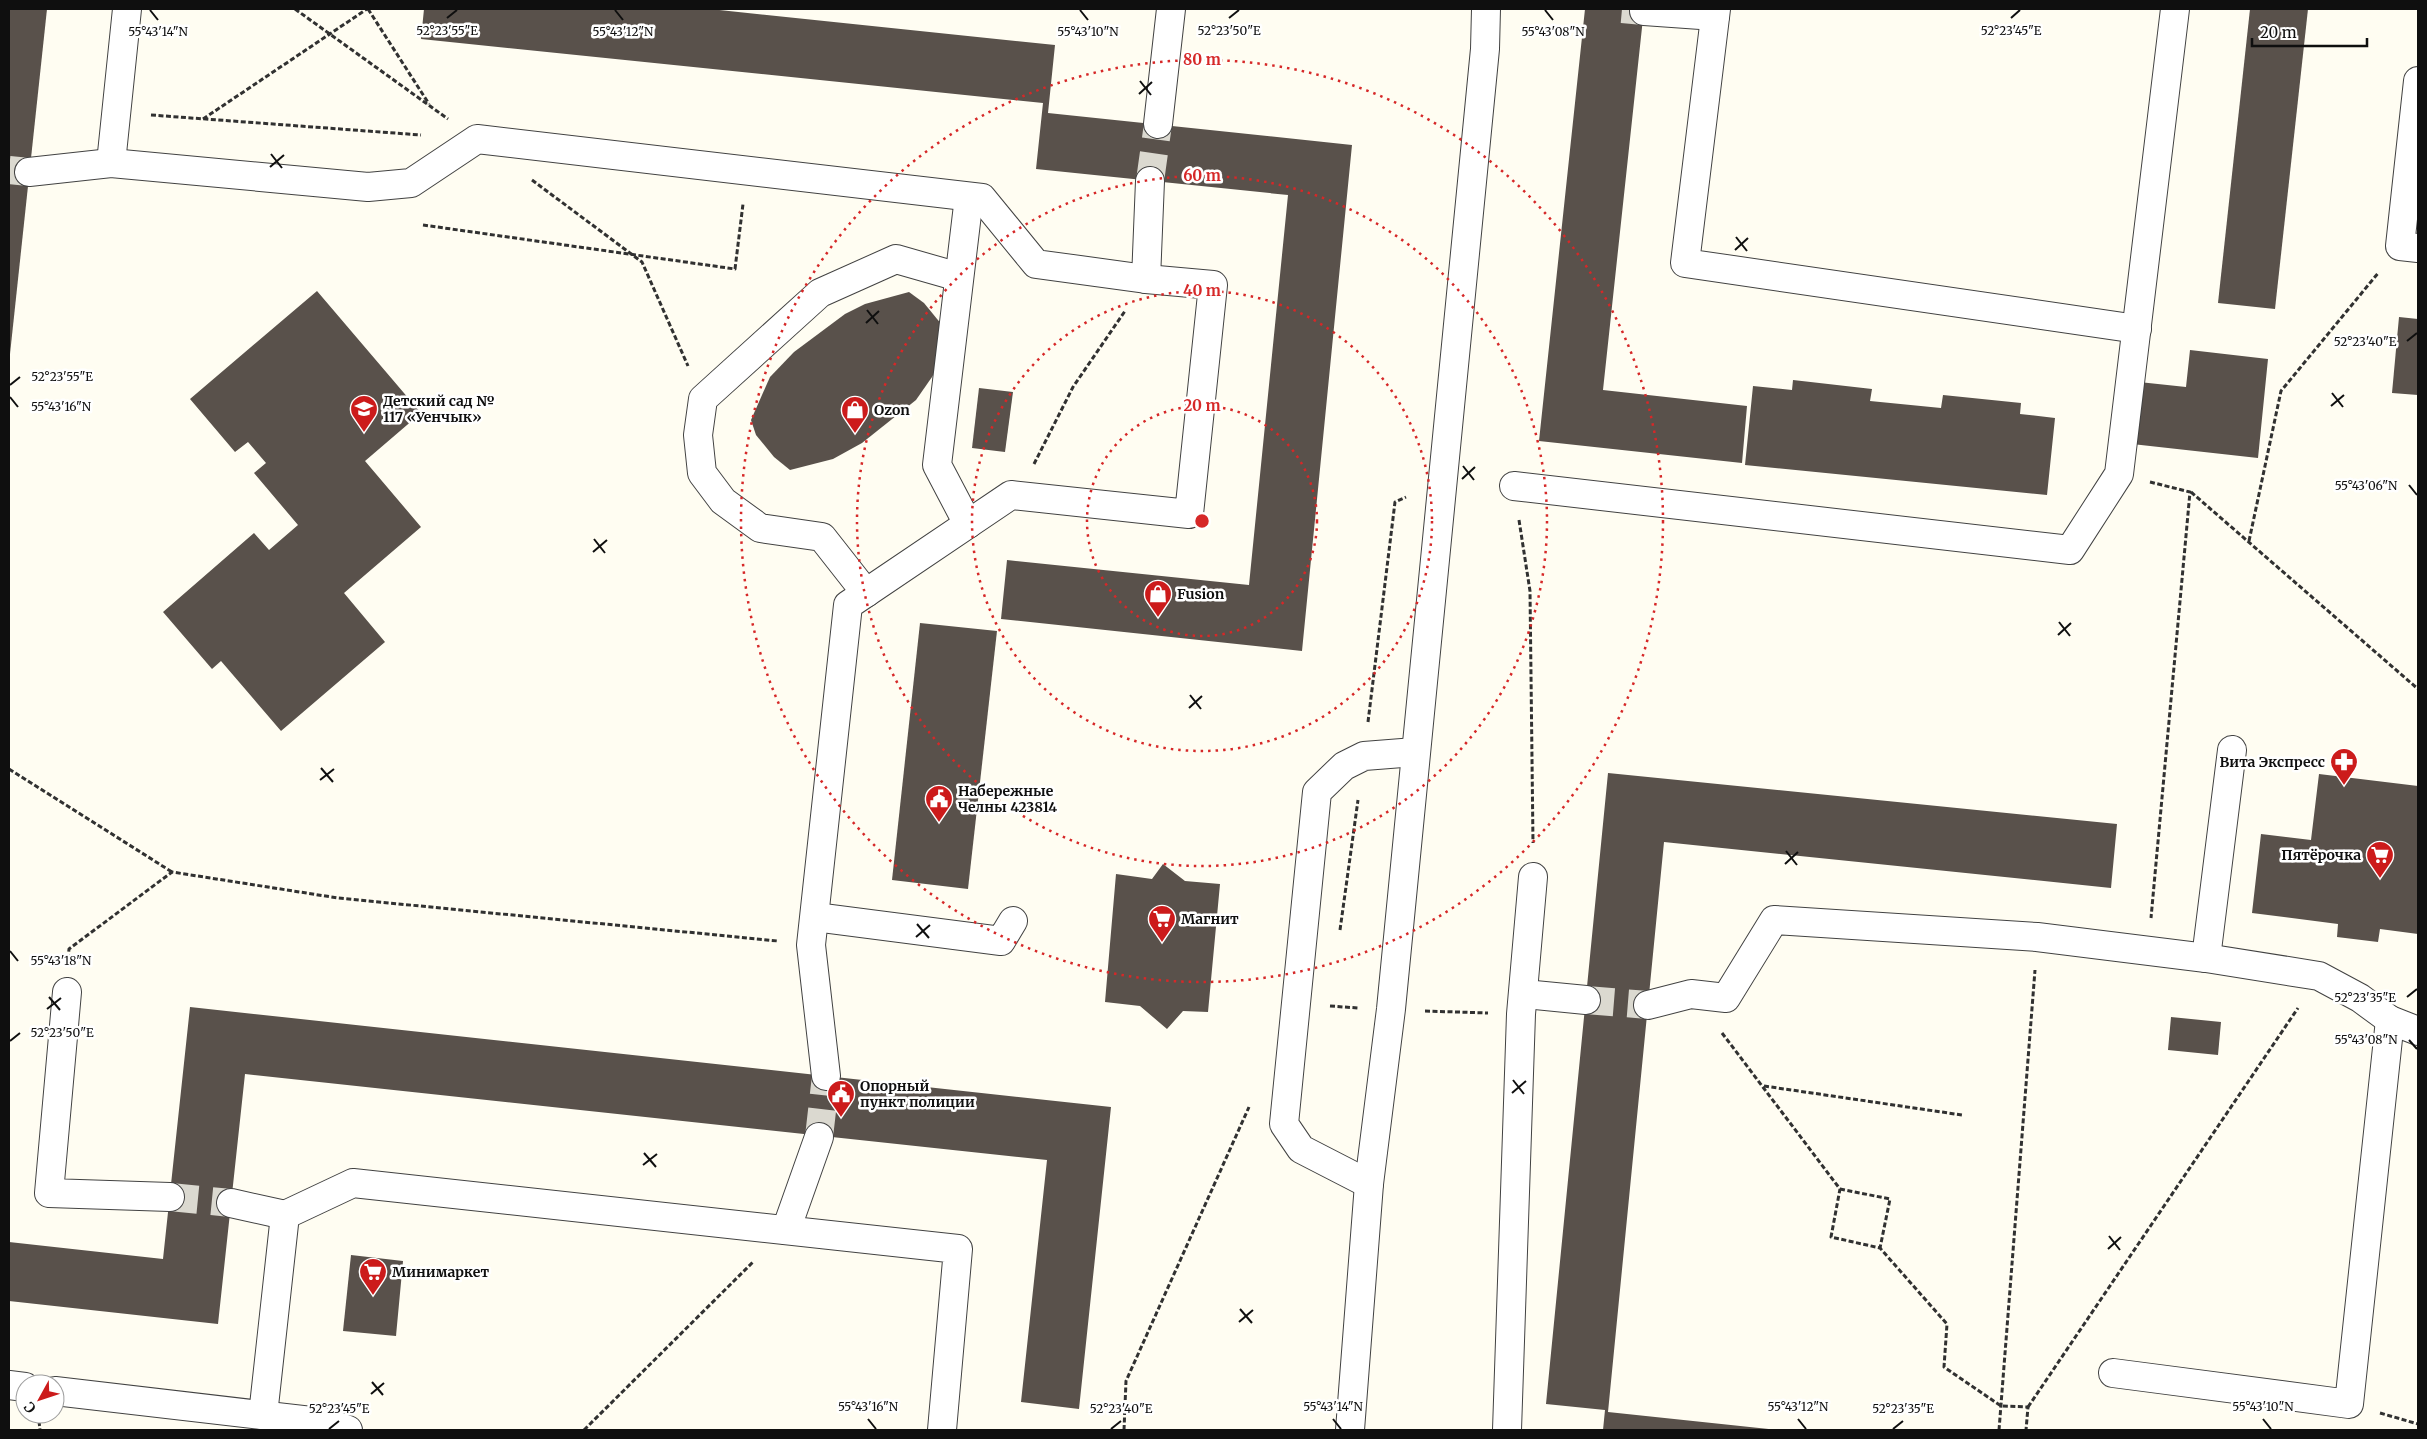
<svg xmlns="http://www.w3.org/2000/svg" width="2427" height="1439" font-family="Merriweather,serif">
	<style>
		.building { fill: #59514b }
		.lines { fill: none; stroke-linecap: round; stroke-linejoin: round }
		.minor-tunnel { stroke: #dbd9d0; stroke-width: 28; stroke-dasharray: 28 14; stroke-linecap: butt }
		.minor-casing { stroke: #424242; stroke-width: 30 }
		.path { stroke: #313131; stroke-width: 3; stroke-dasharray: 5 2.5; stroke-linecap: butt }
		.minor { stroke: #fff; stroke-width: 28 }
		.ticks { fill: none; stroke: #0f0f0f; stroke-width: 2 }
		.ring { fill: none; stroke: #d62828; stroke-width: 2.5; stroke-dasharray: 2.5 5 }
		.labels { text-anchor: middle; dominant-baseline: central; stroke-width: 5; stroke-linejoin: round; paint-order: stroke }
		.poi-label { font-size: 14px; font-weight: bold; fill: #0f0f0f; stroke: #fff; text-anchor: start }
		.ticks-label { font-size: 12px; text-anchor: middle; fill: #0f0f0f; stroke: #fff; stroke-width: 5; stroke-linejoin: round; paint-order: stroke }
		.centre { fill: #d62828; stroke: #fff; stroke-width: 2.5 }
		.ring-label { font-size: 15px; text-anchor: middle; font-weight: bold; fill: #d62828; stroke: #fff; stroke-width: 5; stroke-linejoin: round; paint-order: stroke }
	</style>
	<rect width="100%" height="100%" fill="#fffdf2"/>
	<g class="building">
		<polygon points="9,9 47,9 10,354 9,354"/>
		<polygon points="424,9 710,9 1055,45 1048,113 1352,145 1302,651 1001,619 1007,560 1249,585 1288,195 1036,169 1043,103 421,39"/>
		<polygon points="1585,9 1644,9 1603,390 1747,406 1742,463 1539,441"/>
		<polygon points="2250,9 2308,9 2275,309 2218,303"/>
		<polygon points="317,291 421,413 365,461 421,527 344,593 385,642 281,731 221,661 212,669 163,612 254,533 269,550 298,525 254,473 266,463 248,442 235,452 190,399"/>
		<polygon points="909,292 924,303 942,325 951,342 932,377 916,400 862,443 833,459 790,470 774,457 756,435 751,420 770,377 794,352 845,314 865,304"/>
		<polygon points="2399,317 2418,319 2418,395 2392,393"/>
		<polygon points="2190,350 2268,359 2258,458 2132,444 2139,382 2186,387"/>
		<polygon points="1793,380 1872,389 1870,401 1941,408 1943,395 2021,403 2020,414 2055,418 2047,495 1745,465 1753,386 1792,390"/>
		<polygon points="979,388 1013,392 1005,452 972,448"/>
		<polygon points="920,623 997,631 968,889 892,880"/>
		<polygon points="1608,773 2117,824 2111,888 1664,842 1608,1412 1778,1430 1603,1430 1605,1410 1546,1404"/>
		<polygon points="2319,774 2418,786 2418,934 2380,929 2378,942 2337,937 2338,924 2252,913 2261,834 2311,840"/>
		<polygon points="1163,864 1185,881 1220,884 1208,1012 1183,1011 1167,1029 1140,1006 1105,1002 1116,874 1152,879"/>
		<polygon points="190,1007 1111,1107 1079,1409 1021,1402 1047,1160 245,1074 218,1324 9,1301 9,1242 163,1259"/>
		<polygon points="2171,1017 2221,1022 2218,1055 2168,1050"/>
		<polygon points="351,1255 403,1261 396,1336 343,1331"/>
	</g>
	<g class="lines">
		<g class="minor-tunnel">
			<polyline points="1622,9 1644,11"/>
			<polyline points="9,170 29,172"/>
			<polyline points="1150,181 1158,124"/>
			<polyline points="1586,1000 1648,1005"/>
			<polyline points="819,1137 826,1076"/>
			<polyline points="170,1197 231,1203"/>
		</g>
		<defs>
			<g id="minor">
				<polyline points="1716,9 1685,263 2137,329"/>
				<polyline points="1644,11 1715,16"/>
				<polyline points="2418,81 2400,246 2418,248"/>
				<polyline points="1158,124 1171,9"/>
				<polyline points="111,163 127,9"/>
				<polyline points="29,172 111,163 368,187 411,183 477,139 982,198 1036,264 1146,279 1213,285 1189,514 1011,495 848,605 811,945 826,1076"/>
				<polyline points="1146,279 1150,181"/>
				<polyline points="1514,486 2070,550 2119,474 2175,9"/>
				<polyline points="968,524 937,465 969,197"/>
				<polyline points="866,593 822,537 760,528 723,501 702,473 698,435 703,399 820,293 896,259 959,277"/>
				<polyline points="815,917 1001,941 1013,921"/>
				<polyline points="2206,958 2232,750"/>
				<polyline points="67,992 49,1193 170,1197"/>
				<polyline points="1524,994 1586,1000"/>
				<polyline points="1648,1005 1691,994 1726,998 1774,920 2037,937 2206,958 2319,976 2360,998 2390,1020"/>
				<polyline points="1369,1184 1301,1149 1284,1124 1317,792 1344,766 1364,756 1415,752"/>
				<polyline points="231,1203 285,1215"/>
				<polyline points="786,1230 819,1137"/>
				<polyline points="2113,1373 2349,1404 2390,1020 2418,1031"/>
				<polyline points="9,1385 25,1387"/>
				<polyline points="55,1391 329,1423 348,1430"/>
				<polyline points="263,1415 285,1215 353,1183 958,1249 942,1430"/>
				<polyline points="1350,1430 1369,1184 1391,1009 1485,49 1486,9"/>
				<polyline points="1507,1430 1521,1014 1533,877"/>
			</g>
		</defs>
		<use href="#minor" class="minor-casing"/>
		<g class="path">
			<polyline points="295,9 448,119"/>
			<polyline points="368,9 429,104"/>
			<polyline points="151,115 421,135"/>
			<polyline points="203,119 367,9"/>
			<polyline points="532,180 642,262 688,366"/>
			<polyline points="423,225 735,269 743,204"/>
			<polyline points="1034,464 1073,387 1125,311"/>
			<polyline points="2150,482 2190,492 2151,918"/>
			<polyline points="2191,492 2418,689"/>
			<polyline points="1519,520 1530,591 1533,843"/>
			<polyline points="2249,541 2281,391 2379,272"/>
			<polyline points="1368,722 1395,502 1406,497"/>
			<polyline points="9,769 172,872"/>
			<polyline points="1340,930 1358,800"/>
			<polyline points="68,959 69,949 172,872 338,898 778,941"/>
			<polyline points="1330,1006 1358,1008"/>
			<polyline points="1425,1011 1488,1013"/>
			<polyline points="1722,1033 1840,1189 1831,1237 1880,1248 1947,1324 1944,1367 2001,1406 2028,1407 2026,1430"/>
			<polyline points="1764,1086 1962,1115"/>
			<polyline points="1840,1189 1890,1199 1880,1248"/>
			<polyline points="2028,1407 2298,1008"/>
			<polyline points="2380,1413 2418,1424"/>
			<polyline points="39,1421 40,1430"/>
			<polyline points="584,1430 754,1261"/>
			<polyline points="1124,1430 1126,1381 1249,1107"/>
			<polyline points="1999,1430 2035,970"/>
		</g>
		<use href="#minor" class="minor"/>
	</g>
	<path class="ticks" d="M150 10 158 20M615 10 623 20M1080 10 1088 20M1545 10 1553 20M447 18 457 10M1229 18 1239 10M2011 18 2020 10M1140 81 1151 95M1139 94 1152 82M271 154 282 168M270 167 284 155M1736 237 1747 251M1735 250 1748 238M867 310 878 324M866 323 879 311M2407 341 2417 333M10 385 20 377M2332 393 2343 407M10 397 18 407M2331 406 2344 395M1463 466 1474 480M1462 479 1475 467M2409 485 2417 495M594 539 605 553M593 552 607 540M2059 622 2070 636M2058 635 2071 623M1190 695 1201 709M1189 708 1202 696M321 768 333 782M320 780 334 769M1786 851 1797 865M1785 864 1798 852M917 924 929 938M916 937 930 925M10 951 18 961M49 997 60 1010M2407 997 2417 989M47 1009 61 998M2409 1040 2417 1049M10 1041 20 1033M1513 1080 1524 1094M1512 1093 1526 1081M644 1153 656 1167M643 1165 657 1154M2109 1236 2120 1250M2108 1249 2121 1237M1240 1309 1252 1323M1239 1322 1253 1310M372 1382 383 1395M371 1394 384 1383M868 1419 876 1429M1333 1419 1341 1429M1798 1419 1806 1429M2263 1419 2271 1429M329 1429 339 1421M1111 1429 1121 1421M1893 1429 1903 1421"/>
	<g class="ring">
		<circle cx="1202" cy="521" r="115"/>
		<circle cx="1202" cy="521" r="230"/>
		<circle cx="1202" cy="521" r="345"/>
		<circle cx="1202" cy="521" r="461"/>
	</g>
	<defs>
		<symbol id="school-pin" viewBox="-11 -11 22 30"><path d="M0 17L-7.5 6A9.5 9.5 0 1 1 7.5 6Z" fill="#cc1b1b" stroke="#fff"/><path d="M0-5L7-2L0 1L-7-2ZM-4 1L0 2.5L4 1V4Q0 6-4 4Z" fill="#fff"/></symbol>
		<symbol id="shop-pin" viewBox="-11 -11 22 30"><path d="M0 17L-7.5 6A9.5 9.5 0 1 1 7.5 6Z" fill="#cc1b1b" stroke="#fff"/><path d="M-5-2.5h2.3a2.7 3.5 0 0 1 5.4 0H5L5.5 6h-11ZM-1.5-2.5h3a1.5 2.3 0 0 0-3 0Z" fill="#fff"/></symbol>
		<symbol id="pharmacy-pin" viewBox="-11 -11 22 30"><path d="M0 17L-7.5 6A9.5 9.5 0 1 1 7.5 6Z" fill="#cc1b1b" stroke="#fff"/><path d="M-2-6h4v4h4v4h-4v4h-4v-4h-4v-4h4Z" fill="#fff"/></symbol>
		<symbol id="civic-pin" viewBox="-11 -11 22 30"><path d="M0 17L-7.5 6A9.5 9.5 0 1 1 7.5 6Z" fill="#cc1b1b" stroke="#fff"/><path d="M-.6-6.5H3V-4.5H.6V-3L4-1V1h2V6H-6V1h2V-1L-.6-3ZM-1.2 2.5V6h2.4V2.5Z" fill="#fff"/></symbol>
		<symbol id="supermarket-pin" viewBox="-11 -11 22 30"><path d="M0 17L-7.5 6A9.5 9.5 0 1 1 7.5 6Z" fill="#cc1b1b" stroke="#fff"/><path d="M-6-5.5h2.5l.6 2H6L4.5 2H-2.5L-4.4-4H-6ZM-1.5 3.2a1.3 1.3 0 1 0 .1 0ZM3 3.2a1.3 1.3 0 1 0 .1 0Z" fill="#fff"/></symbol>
	</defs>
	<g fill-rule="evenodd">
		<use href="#school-pin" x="348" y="393" width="32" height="43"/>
		<use href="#shop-pin" x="839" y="394" width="32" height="43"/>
		<use href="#shop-pin" x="1142" y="578" width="32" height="43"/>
		<use href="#pharmacy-pin" x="2328" y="746" width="32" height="43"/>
		<use href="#civic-pin" x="923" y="783" width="32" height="43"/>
		<use href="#supermarket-pin" x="2364" y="839" width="32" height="43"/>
		<use href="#supermarket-pin" x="1146" y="903" width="32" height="43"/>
		<use href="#civic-pin" x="825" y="1078" width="32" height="43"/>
		<use href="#supermarket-pin" x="357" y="1256" width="32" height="43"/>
	</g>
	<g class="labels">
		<g class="poi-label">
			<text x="383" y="401">Детский сад №<tspan x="383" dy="16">117 «Уенчык»</tspan></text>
			<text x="874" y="410">Ozon</text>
			<text x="1177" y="594">Fusion</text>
			<text x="2325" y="762" text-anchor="end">Вита Экспресс</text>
			<text x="958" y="791">Набережные<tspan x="958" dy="16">Челны 423814</tspan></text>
			<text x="2361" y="855" text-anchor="end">Пятёрочка</text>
			<text x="1181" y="919">Магнит</text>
			<text x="860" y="1086">Опорный<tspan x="860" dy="16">пункт полиции</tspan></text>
			<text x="392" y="1272">Минимаркет</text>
		</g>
	</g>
	<g class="ticks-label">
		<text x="447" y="35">52°23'55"E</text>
		<text x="1229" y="35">52°23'50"E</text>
		<text x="2011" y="35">52°23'45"E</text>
		<text x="158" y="36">55°43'14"N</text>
		<text x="623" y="36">55°43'12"N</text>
		<text x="1088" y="36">55°43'10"N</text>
		<text x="1553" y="36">55°43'08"N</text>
		<text x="2365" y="346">52°23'40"E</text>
		<text x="62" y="381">52°23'55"E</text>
		<text x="61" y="411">55°43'16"N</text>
		<text x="2366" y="490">55°43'06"N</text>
		<text x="61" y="965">55°43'18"N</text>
		<text x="2365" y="1002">52°23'35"E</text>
		<text x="62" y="1037">52°23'50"E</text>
		<text x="2366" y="1044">55°43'08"N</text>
		<text x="868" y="1411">55°43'16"N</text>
		<text x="1333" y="1411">55°43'14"N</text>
		<text x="1798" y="1411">55°43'12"N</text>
		<text x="2263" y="1411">55°43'10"N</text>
		<text x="339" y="1413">52°23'45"E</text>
		<text x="1121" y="1413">52°23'40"E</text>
		<text x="1903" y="1413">52°23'35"E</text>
	</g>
	<circle cx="1202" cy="521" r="8" class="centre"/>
	<g class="ring-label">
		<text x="1202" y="65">80 m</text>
		<text x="1202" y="181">60 m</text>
		<text x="1202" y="296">40 m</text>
		<text x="1202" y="411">20 m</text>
	</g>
	<rect width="2427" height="1439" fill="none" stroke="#0f0f0f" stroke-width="20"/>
	<g transform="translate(40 1399) rotate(230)"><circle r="24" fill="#ffffff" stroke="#9f9f9f"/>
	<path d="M0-4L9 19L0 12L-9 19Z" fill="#cc1b1b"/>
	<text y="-8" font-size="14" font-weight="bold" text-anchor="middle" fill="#0f0f0f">С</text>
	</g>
	<path d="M2252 38v8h115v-8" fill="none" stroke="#0f0f0f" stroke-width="2.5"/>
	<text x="2260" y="38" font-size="15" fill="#0f0f0f" stroke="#ffffff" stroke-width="4" paint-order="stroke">20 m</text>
</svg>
